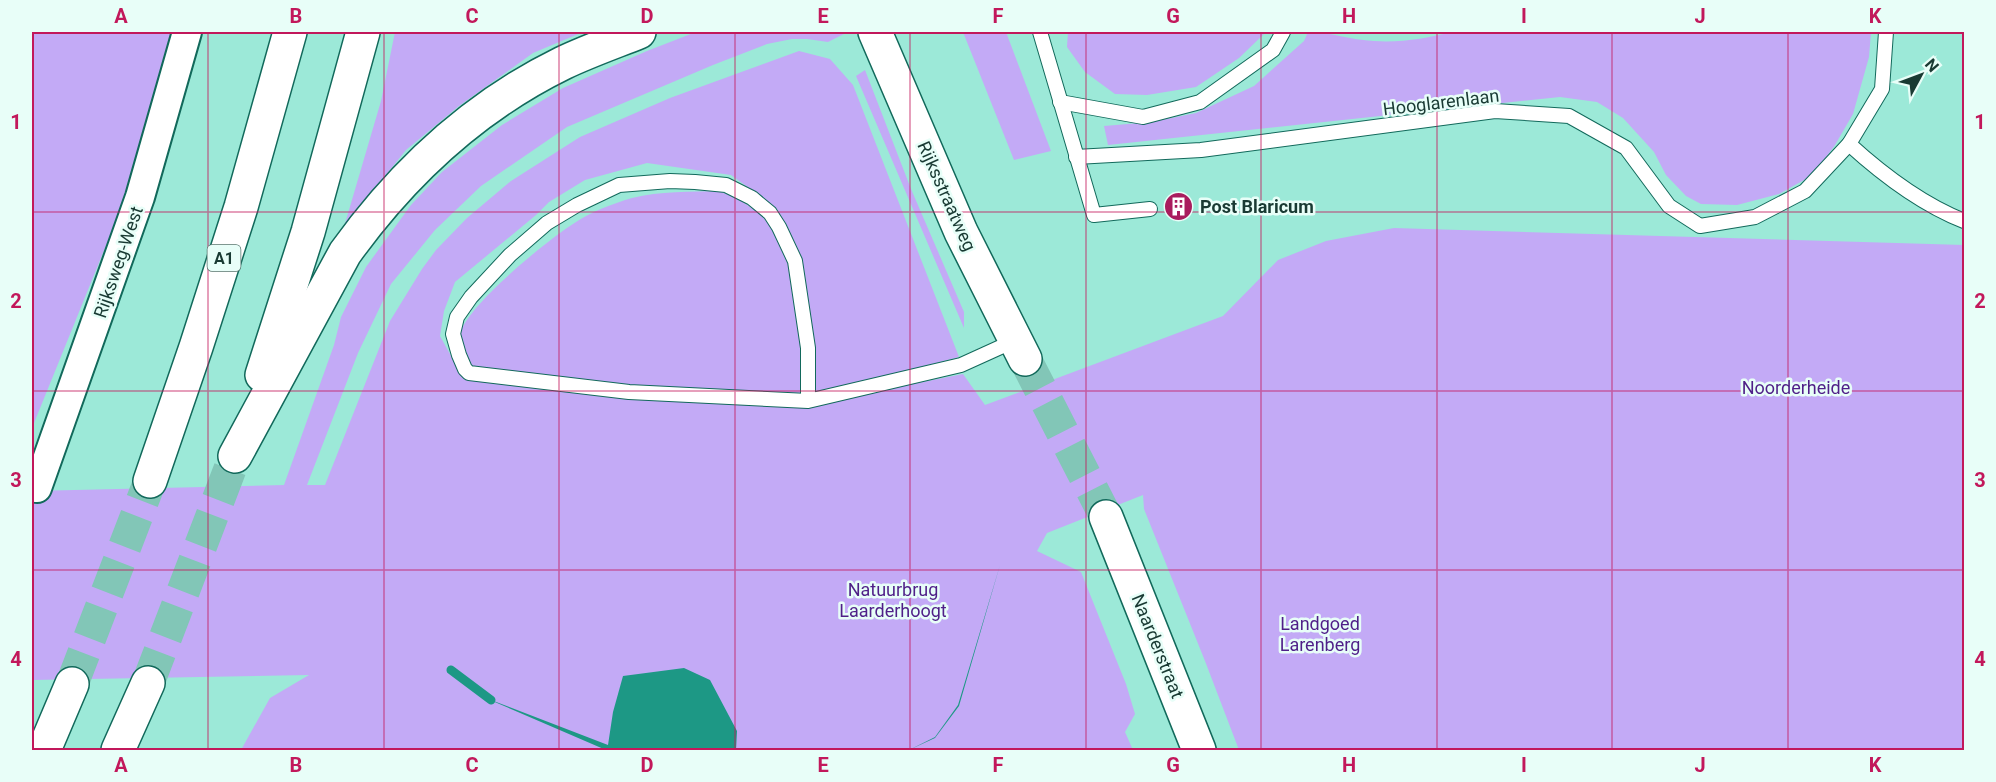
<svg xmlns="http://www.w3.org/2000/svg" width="1996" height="782" font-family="Roboto,sans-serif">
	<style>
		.green { fill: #c3aaf6 }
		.water { fill: #1d9885 }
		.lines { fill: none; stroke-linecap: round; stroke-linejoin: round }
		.stream { stroke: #1d9885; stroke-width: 9 }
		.tertiary-tunnel { stroke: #82c6b7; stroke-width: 33; stroke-dasharray: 33 16; stroke-linecap: butt }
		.motorway-tunnel { stroke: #82c6b7; stroke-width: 33; stroke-dasharray: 33 16; stroke-linecap: butt }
		.service-casing { stroke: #12695b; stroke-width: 16 }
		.minor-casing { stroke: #12695b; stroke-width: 32 }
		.tertiary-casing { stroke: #12695b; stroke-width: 36 }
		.motorway-casing { stroke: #12695b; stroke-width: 36 }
		.service { stroke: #fff; stroke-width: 14 }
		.minor { stroke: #fff; stroke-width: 28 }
		.tertiary { stroke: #fff; stroke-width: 33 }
		.motorway { stroke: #fff; stroke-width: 33 }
		.grid { fill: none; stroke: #c2185b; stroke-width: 1.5; stroke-opacity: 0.55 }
		.labels { text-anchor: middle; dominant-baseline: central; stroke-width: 5; stroke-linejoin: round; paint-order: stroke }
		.shield { fill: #e8fef8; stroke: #57756e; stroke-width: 1.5 }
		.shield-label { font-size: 16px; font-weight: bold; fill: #193a33 }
		.street-label { font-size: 18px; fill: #193a33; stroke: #e8fef8 }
		.poi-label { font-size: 18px; font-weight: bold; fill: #193a33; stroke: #e8fef8; text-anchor: start }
		.park-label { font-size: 18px; fill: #4f1f88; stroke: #e8fef8 }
		.neatline { fill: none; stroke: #c2185b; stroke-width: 2 }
		.grid-label { font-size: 20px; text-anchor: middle; font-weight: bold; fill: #c2185b }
	</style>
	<rect width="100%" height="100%" fill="#9ce9d8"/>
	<g class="green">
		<polygon points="32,32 177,32 137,169 32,428"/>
		<polygon points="395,32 583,32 533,53 459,106 406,150 344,227 381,101"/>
		<polygon points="696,32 844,32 846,33 828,42 807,39 792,39 767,44 713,65 567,127 481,186 435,230 391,284 358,353 307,485 325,485 390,321 422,269 436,250 467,218 511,181 580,137 670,98 799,51 830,59 853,85 959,357 925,366 908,373 812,395 784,224 771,204 731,175 647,163 585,180 549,202 536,215 455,282 444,311 440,336 460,372 808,405 963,374 985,405 1223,316 1278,260 1326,241 1394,228 1964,245 1964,750 1239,750 1205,661 1144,509 1143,495 1047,533 1037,551 1081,572 1126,684 1135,714 1125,732 1133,750 241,750 270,698 309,675 32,680 32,491 284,485 334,345 341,317 366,267 411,205 442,172 502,125 563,88 647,51"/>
		<polygon points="963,32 1006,32 1051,151 1014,160"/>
		<polygon points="1068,32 1266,32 1239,58 1196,87 1147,95 1115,94 1085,72 1067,47"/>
		<path d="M1308 32C1330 32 1351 40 1374 41 1401 43 1427 38 1453 32H1871L1869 57 1853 114 1835 145 1813 175 1779 194 1737 205 1701 204 1686 196 1666 175 1654 152 1623 118 1597 102 1560 97 1108 145 1104 126 1152 122 1196 113 1254 86 1304 41Z"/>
		<polygon points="865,70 911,189 964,312 964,328 856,76"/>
		<path d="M719 191 737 198 767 218 773 226 792 267 804 352 803 397 606 384 467 367C465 358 460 345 460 336 461 310 550 238 573 224 590 212 612 204 632 198 660 191 691 192 719 191Z"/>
	</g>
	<g class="water">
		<polygon points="1000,565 959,706 935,738 909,750 935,737 958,705"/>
		<polygon points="447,668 491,700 608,745 613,712 623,676 684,668 710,680 737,731 736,750 606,750 490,700"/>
	</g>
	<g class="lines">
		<polyline class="stream" points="451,670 491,700"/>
		<polyline class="tertiary-tunnel" points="1025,359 1106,517"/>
		<g class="motorway-tunnel">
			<polyline points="148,683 235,456"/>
			<polyline points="72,684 150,481"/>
		</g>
		<defs>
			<g id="service">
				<polyline points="1040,32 1094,215 1150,209"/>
				<polyline points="1060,102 1143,117 1200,102 1273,50 1283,32"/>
				<path d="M1849 144C1883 175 1921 204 1964 221"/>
				<polyline points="1076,157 1201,150 1495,111 1569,116 1626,148 1669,206 1700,226 1755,217 1805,191 1849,144 1882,89 1886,32"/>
				<polyline points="808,401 808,348 795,261 779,227 770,213 752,198 726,185 695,182 670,181 619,185 577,205 547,223 510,255 471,297 457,317 453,334 459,355 465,369 469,373 629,392 808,401 961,365 1016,340"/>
			</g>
			<polyline id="minor" points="37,488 140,197 187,32"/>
			<g id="tertiary">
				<polyline points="875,32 961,232 1025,359"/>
				<polyline points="1106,517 1199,750"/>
			</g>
			<g id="motorway">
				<polyline points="262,375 308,232 363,32"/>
				<path d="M235 456 345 253C402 174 475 106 563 63 588 51 614 42 639 32"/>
				<polyline points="150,481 196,347 241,207 290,32"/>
				<polyline points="44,750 72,684"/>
				<polyline points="118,750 148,683"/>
			</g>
		</defs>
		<use href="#service" class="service-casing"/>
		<use href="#minor" class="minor-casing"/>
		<use href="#tertiary" class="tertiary-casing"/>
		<use href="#motorway" class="motorway-casing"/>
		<use href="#service" class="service"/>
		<use href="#minor" class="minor"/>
		<use href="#tertiary" class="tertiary"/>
		<use href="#motorway" class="motorway"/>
	</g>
	<path class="grid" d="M208 32V750M384 32V750M559 32V750M735 32V750M910 32V750M1086 32V750M1261 32V750M1437 32V750M1612 32V750M1788 32V750M32 212H1964M32 391H1964M32 570H1964"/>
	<defs>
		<symbol id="building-disc" viewBox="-11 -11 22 22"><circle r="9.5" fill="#a91c5e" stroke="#e8fef8"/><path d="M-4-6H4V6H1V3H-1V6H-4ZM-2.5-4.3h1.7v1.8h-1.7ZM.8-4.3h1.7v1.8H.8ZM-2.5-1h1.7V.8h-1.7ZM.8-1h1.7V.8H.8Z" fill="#fff"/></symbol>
	</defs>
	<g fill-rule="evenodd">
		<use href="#building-disc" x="1162" y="190" width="33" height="33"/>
	</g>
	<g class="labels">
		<rect class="shield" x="207.5" y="245" width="33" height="26" rx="4.5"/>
		<g class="shield-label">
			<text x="224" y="258">A1</text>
		</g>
		<g class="street-label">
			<text transform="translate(1441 102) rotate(-7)">Hooglarenlaan</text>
			<text transform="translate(947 196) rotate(66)">Rijksstraatweg</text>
			<text transform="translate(118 262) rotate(-71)">Rijksweg-West</text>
			<text transform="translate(1158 646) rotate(68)">Naarderstraat</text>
		</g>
		<g class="poi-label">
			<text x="1200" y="206">Post Blaricum</text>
		</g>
		<g class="park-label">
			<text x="1796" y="387">Noorderheide</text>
			<text x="893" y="589">Natuurbrug<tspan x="893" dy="21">Laarderhoogt</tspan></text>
			<text x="1320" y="623">Landgoed<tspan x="1320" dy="21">Larenberg</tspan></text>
		</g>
	</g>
	<rect width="1996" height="782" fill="none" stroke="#e8fef8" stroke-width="66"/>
	<g transform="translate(1921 75) rotate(49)" stroke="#e8fef8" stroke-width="4.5" paint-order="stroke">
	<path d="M0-4.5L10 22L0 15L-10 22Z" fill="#193a33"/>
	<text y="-9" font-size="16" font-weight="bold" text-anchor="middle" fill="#193a33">N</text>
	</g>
	<rect x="33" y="33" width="1930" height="716" class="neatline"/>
	<g class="grid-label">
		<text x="121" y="23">A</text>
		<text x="296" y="23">B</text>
		<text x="472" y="23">C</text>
		<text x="647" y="23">D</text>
		<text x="823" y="23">E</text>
		<text x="998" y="23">F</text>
		<text x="1173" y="23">G</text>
		<text x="1349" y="23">H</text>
		<text x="1524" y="23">I</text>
		<text x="1700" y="23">J</text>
		<text x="1875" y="23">K</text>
		<text x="16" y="129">1</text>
		<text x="1980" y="129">1</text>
		<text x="16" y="308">2</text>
		<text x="1980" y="308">2</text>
		<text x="16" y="487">3</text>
		<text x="1980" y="487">3</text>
		<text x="16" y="666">4</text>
		<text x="1980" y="666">4</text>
		<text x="121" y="772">A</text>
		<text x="296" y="772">B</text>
		<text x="472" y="772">C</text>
		<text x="647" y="772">D</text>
		<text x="823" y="772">E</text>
		<text x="998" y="772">F</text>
		<text x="1173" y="772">G</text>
		<text x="1349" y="772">H</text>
		<text x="1524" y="772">I</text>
		<text x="1700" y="772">J</text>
		<text x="1875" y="772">K</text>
	</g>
</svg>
